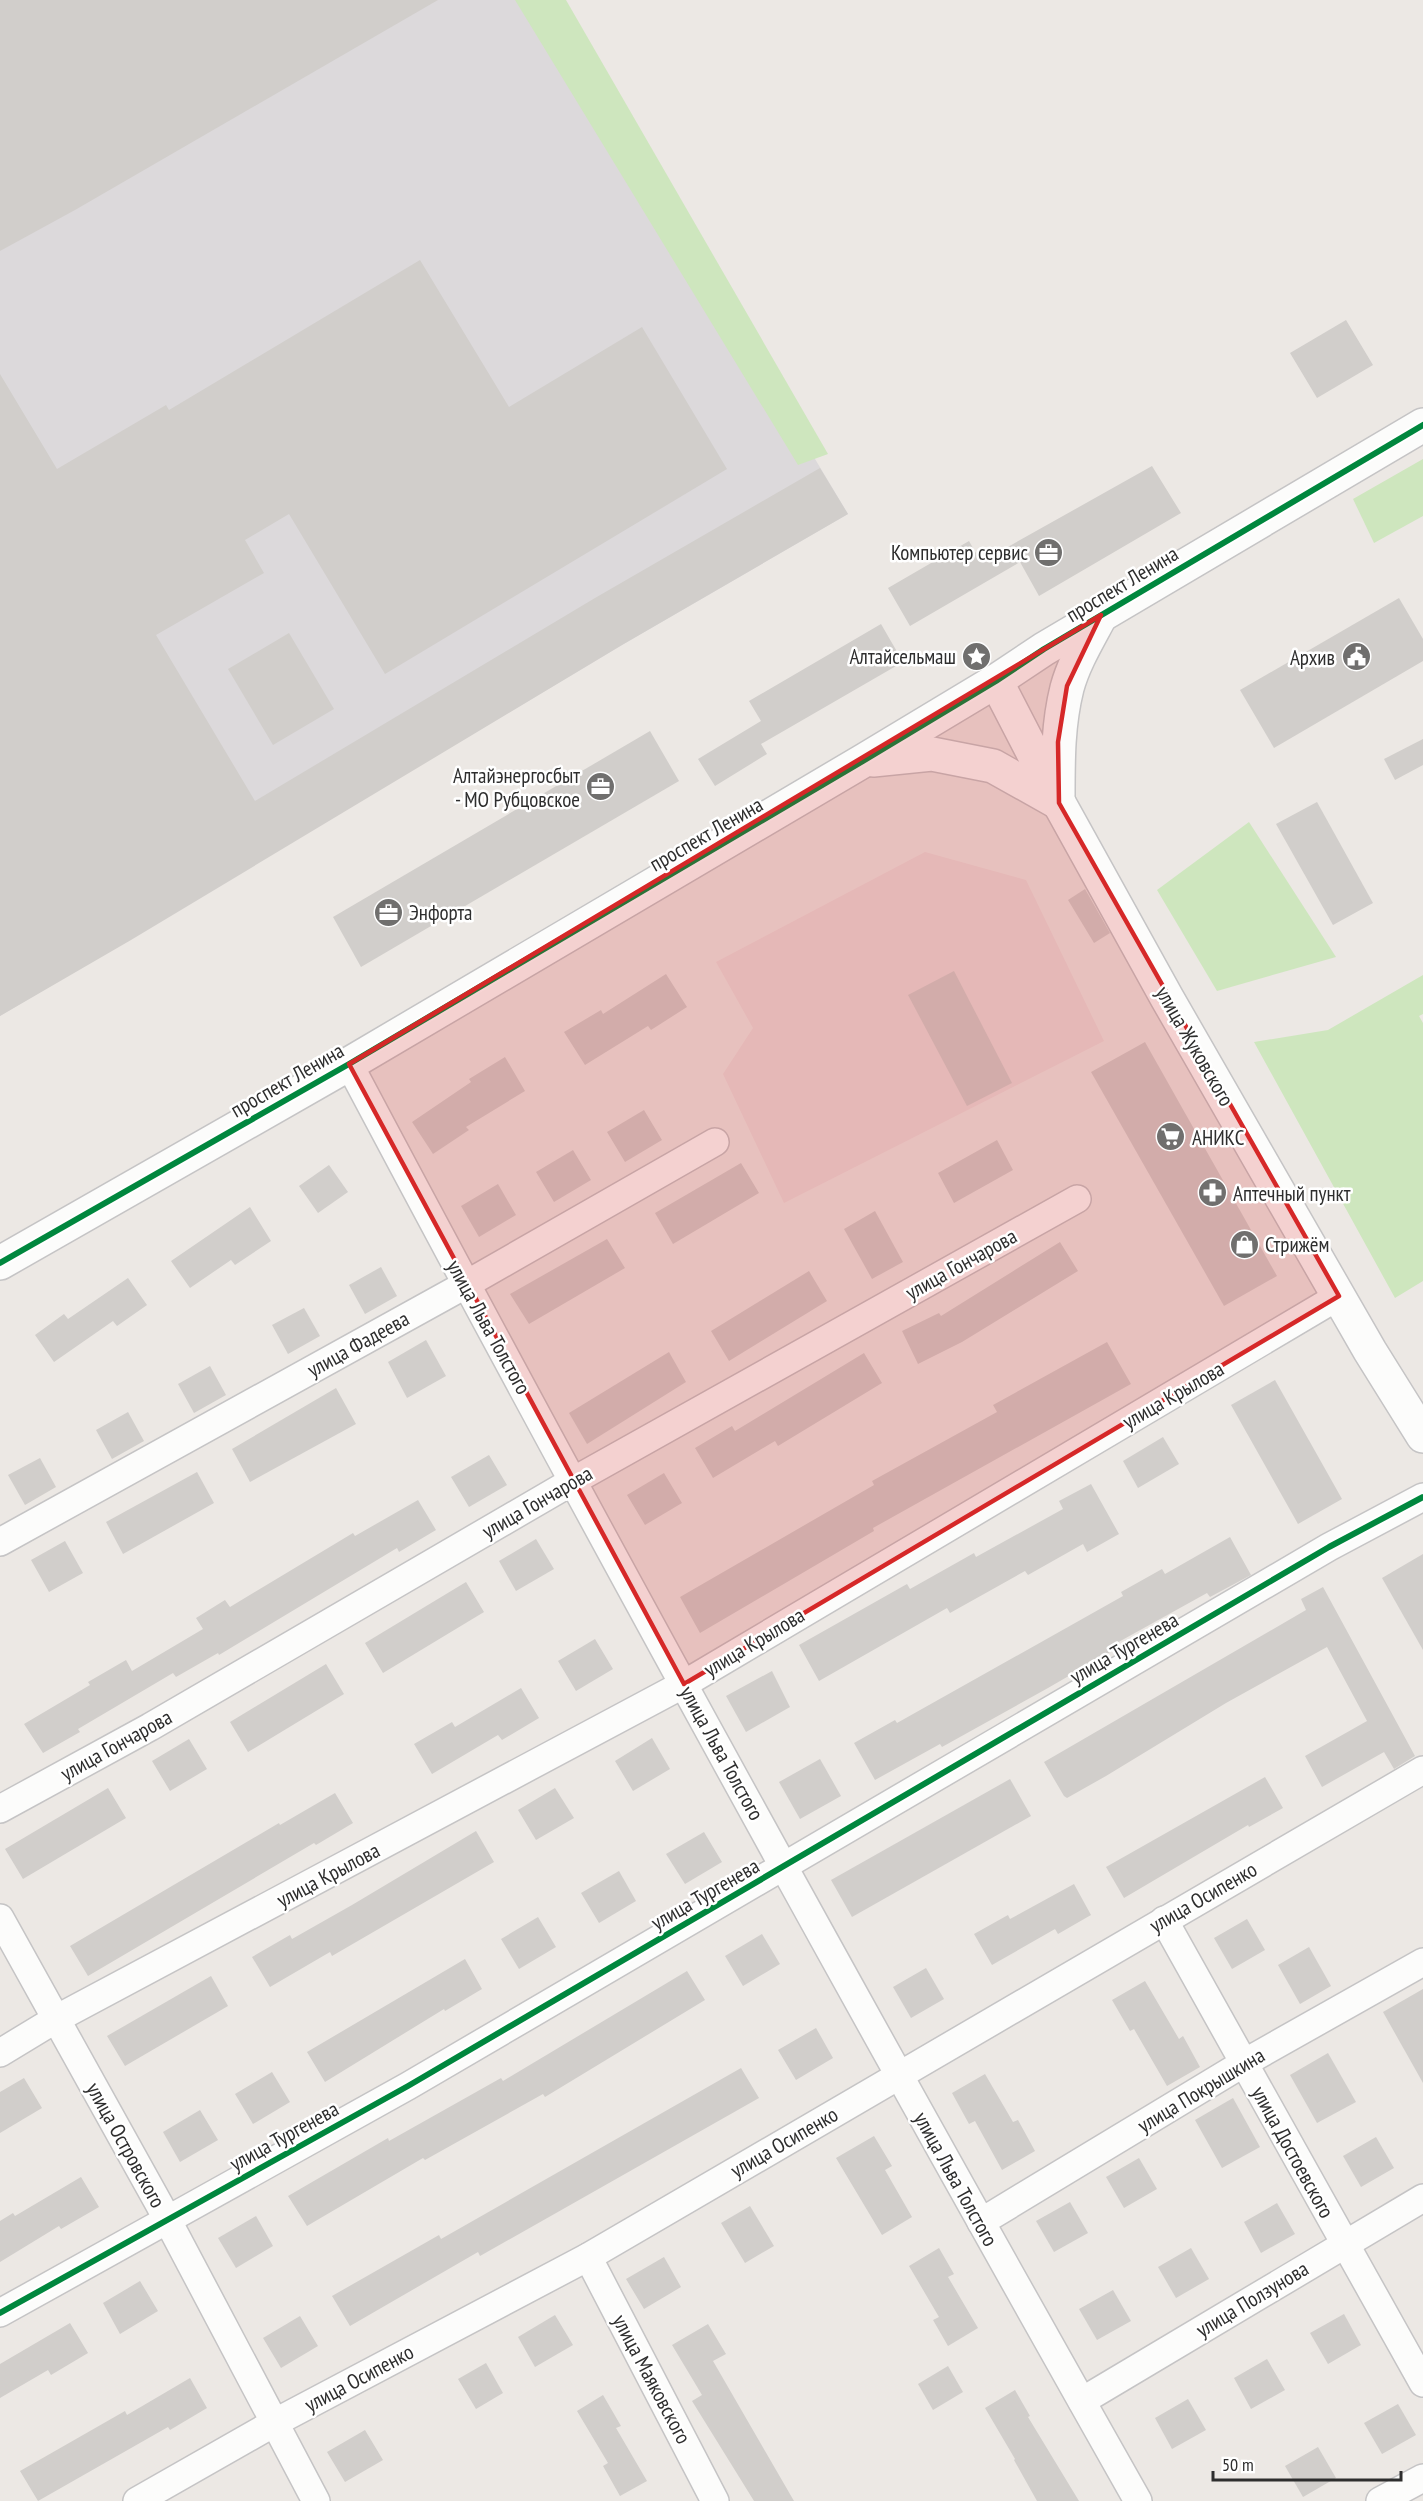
<svg xmlns="http://www.w3.org/2000/svg" width="1423" height="2501" font-family="'PT Sans Narrow',sans-serif">
	<style>
		.industrial { fill: #dcd9db }
		.medical { fill: #e9dcdb }
		.green { fill: #cee6be }
		.building { fill: #d1cecb }
		.lines { fill: none; stroke-linecap: round; stroke-linejoin: round }
		.street-casing { stroke: #c5c4c5; stroke-width: 30 }
		.secondary-casing { stroke: #c5c4c5; stroke-width: 36 }
		.street { stroke: #fcfcfb; stroke-width: 27 }
		.secondary { stroke: #fcfcfb; stroke-width: 33 }
		.cycleway-casing { stroke: #fff; stroke-width: 10 }
		.cycleway { stroke: #00873e; stroke-width: 6 }
		.marked { fill: #d62828; fill-opacity: 0.2; stroke: #d62828; stroke-width: 4.5; stroke-linejoin: round }
		.labels { text-anchor: middle; dominant-baseline: central; stroke-width: 5; stroke-linejoin: round; paint-order: stroke }
		.poi-label { font-size: 21px; fill: #2e2e2e; stroke: #fff; text-anchor: end }
		.street-label { font-size: 21px; fill: #2e2e2e; stroke: #fff }
	</style>
	<rect width="100%" height="100%" fill="#ece8e4"/>
	<polygon class="industrial" points="0,0 540,0 848,514 622,645 0,1016"/>
	<polygon class="medical" points="925,852 1026,880 1104,1041 784,1203 723,1074 753,1028 716,962"/>
	<g class="green">
		<polygon points="515,0 566,0 828,454 798,465"/>
		<polygon points="1423,459 1423,516 1374,543 1353,499"/>
		<polygon points="1249,822 1336,957 1217,991 1157,890"/>
		<polygon points="1423,975 1423,1014 1419,1016 1423,1023 1423,1281 1395,1298 1254,1042 1328,1030"/>
	</g>
	<g class="building">
		<polygon points="0,0 438,0 75,210 0,251"/>
		<polygon points="420,260 509,407 642,327 727,469 385,674 289,514 245,540 264,573 156,635 255,801 595,598 820,468 848,514 622,645 131,940 0,1016 0,374 57,469 166,405 169,410"/>
		<polygon points="1346,320 1373,365 1317,398 1290,353"/>
		<polygon points="1152,466 1181,513 1039,596 1020,562 910,626 888,588 969,541 981,562"/>
		<polygon points="1399,598 1423,639 1423,661 1274,748 1240,690"/>
		<polygon points="881,624 903,662 761,744 767,754 715,786 698,759 761,721 749,701"/>
		<polygon points="289,633 334,709 273,745 228,669"/>
		<polygon points="650,731 679,781 361,967 333,917"/>
		<polygon points="1423,739 1423,765 1395,780 1384,759"/>
		<polygon points="1317,802 1373,903 1333,925 1276,824"/>
		<polygon points="1085,889 1110,933 1094,943 1068,900"/>
		<polygon points="954,971 1012,1083 967,1106 908,995"/>
		<polygon points="666,974 687,1007 651,1030 648,1026 585,1065 564,1032 601,1010 603,1014"/>
		<polygon points="1145,1042 1277,1276 1224,1306 1091,1072"/>
		<polygon points="505,1057 525,1091 466,1127 469,1130 433,1154 412,1122 471,1082 469,1079"/>
		<polygon points="644,1110 662,1140 625,1162 607,1132"/>
		<polygon points="997,1140 1013,1170 954,1203 938,1173"/>
		<polygon points="573,1150 591,1180 554,1202 536,1172"/>
		<polygon points="741,1163 759,1193 673,1244 655,1213"/>
		<polygon points="329,1165 348,1192 318,1213 299,1186"/>
		<polygon points="498,1184 516,1215 479,1237 461,1206"/>
		<polygon points="250,1207 271,1241 235,1265 231,1260 190,1288 171,1261"/>
		<polygon points="875,1211 903,1262 872,1279 844,1229"/>
		<polygon points="607,1239 625,1268 529,1324 510,1294"/>
		<polygon points="1060,1242 1078,1271 962,1342 918,1364 902,1331 939,1313 941,1316"/>
		<polygon points="381,1267 397,1296 365,1314 349,1285"/>
		<polygon points="809,1271 827,1301 729,1361 711,1331"/>
		<polygon points="128,1278 147,1305 117,1326 113,1321 54,1362 35,1335 64,1314 68,1319"/>
		<polygon points="304,1308 320,1336 288,1354 272,1325"/>
		<polygon points="426,1340 446,1376 407,1398 388,1362"/>
		<polygon points="1107,1342 1131,1384 873,1528 874,1531 700,1633 680,1597 874,1485 872,1481 997,1412 993,1405"/>
		<polygon points="669,1352 686,1382 587,1444 569,1413"/>
		<polygon points="864,1353 882,1383 778,1446 775,1441 713,1478 695,1448 732,1426 735,1431"/>
		<polygon points="210,1366 226,1395 194,1413 178,1384"/>
		<polygon points="1275,1380 1342,1499 1298,1524 1231,1405"/>
		<polygon points="336,1388 356,1424 250,1482 232,1449"/>
		<polygon points="128,1412 144,1441 112,1459 96,1430"/>
		<polygon points="1163,1437 1179,1464 1138,1488 1123,1461"/>
		<polygon points="489,1455 507,1485 469,1507 451,1477"/>
		<polygon points="40,1458 56,1487 25,1505 8,1475"/>
		<polygon points="197,1472 214,1503 123,1554 106,1522"/>
		<polygon points="664,1473 682,1503 645,1525 627,1495"/>
		<polygon points="1091,1484 1119,1534 1087,1552 1083,1544 1028,1575 1025,1571 950,1613 947,1608 819,1681 799,1645 907,1584 910,1589 974,1553 976,1557 1063,1509 1059,1501"/>
		<polygon points="418,1500 436,1530 399,1552 397,1548 219,1655 218,1653 176,1677 173,1673 78,1729 80,1732 43,1753 24,1724 90,1685 88,1682 126,1660 132,1671 203,1629 196,1618 225,1600 230,1607 353,1533 355,1536"/>
		<polygon points="1230,1537 1251,1575 1210,1597 1207,1593 1115,1644 1117,1648 1048,1688 942,1747 940,1744 875,1780 854,1743 895,1720 897,1723 1123,1596 1121,1592 1162,1569 1165,1574"/>
		<polygon points="536,1539 554,1569 516,1591 499,1561"/>
		<polygon points="65,1541 83,1573 49,1592 31,1560"/>
		<polygon points="1423,1554 1423,1650 1382,1578"/>
		<polygon points="466,1582 484,1612 383,1673 365,1643"/>
		<polygon points="1323,1587 1415,1756 1394,1769 1384,1752 1322,1787 1305,1756 1367,1721 1327,1647 1226,1703 1106,1776 1067,1798 1064,1796 1044,1762 1306,1610 1301,1599"/>
		<polygon points="595,1639 613,1669 576,1691 558,1661"/>
		<polygon points="326,1664 344,1694 248,1752 230,1722"/>
		<polygon points="772,1671 790,1707 746,1732 726,1696"/>
		<polygon points="521,1688 539,1718 502,1740 498,1735 432,1774 414,1744 452,1722 455,1727"/>
		<polygon points="652,1738 670,1769 633,1791 615,1761"/>
		<polygon points="189,1739 207,1769 170,1791 152,1761"/>
		<polygon points="820,1759 841,1796 800,1819 779,1782"/>
		<polygon points="1265,1777 1283,1808 1249,1827 1248,1825 1124,1898 1106,1867"/>
		<polygon points="1010,1779 1031,1816 852,1917 831,1880"/>
		<polygon points="108,1788 126,1818 23,1879 5,1849"/>
		<polygon points="555,1788 574,1818 536,1840 518,1810"/>
		<polygon points="335,1793 353,1823 316,1845 314,1843 88,1976 70,1946 279,1823 280,1825"/>
		<polygon points="476,1831 494,1862 332,1956 330,1952 270,1987 252,1957 290,1935 292,1939 352,1905"/>
		<polygon points="704,1832 722,1862 685,1884 666,1854"/>
		<polygon points="619,1871 636,1901 599,1923 581,1893"/>
		<polygon points="1074,1884 1091,1915 1058,1934 1055,1929 992,1965 974,1934 1008,1915 1010,1919"/>
		<polygon points="538,1917 556,1947 519,1969 501,1939"/>
		<polygon points="1247,1919 1265,1950 1232,1969 1214,1938"/>
		<polygon points="762,1934 780,1964 743,1986 725,1956"/>
		<polygon points="1309,1947 1331,1986 1300,2004 1278,1965"/>
		<polygon points="465,1959 482,1989 445,2011 444,2009 325,2082 307,2052"/>
		<polygon points="926,1968 944,1999 911,2018 893,1987"/>
		<polygon points="687,1971 705,2000 545,2097 543,2094 425,2160 423,2158 307,2226 288,2196 388,2138 389,2141 501,2078 503,2081"/>
		<polygon points="211,1976 228,2006 125,2066 107,2036"/>
		<polygon points="1145,1981 1179,2039 1183,2036 1200,2067 1167,2086 1134,2029 1130,2031 1112,2000"/>
		<polygon points="1423,1989 1423,2083 1383,2012"/>
		<polygon points="816,2028 833,2058 796,2080 778,2050"/>
		<polygon points="1328,2053 1356,2102 1317,2123 1290,2075"/>
		<polygon points="741,2068 759,2098 480,2256 478,2252 350,2326 332,2296 439,2235 441,2239"/>
		<polygon points="272,2072 290,2102 253,2124 235,2094"/>
		<polygon points="985,2074 1013,2122 1018,2120 1035,2151 1002,2170 975,2121 969,2124 952,2093"/>
		<polygon points="24,2078 42,2108 0,2133 0,2092"/>
		<polygon points="1233,2098 1260,2147 1222,2168 1195,2120"/>
		<polygon points="200,2110 218,2140 180,2162 163,2132"/>
		<polygon points="874,2136 892,2166 885,2170 912,2217 882,2235 836,2158"/>
		<polygon points="1376,2137 1394,2168 1361,2187 1343,2156"/>
		<polygon points="1139,2158 1157,2189 1124,2208 1106,2177"/>
		<polygon points="81,2177 99,2207 61,2229 59,2226 0,2262 0,2221 13,2213 15,2216"/>
		<polygon points="1070,2202 1088,2233 1054,2252 1036,2221"/>
		<polygon points="1277,2203 1295,2234 1261,2253 1244,2222"/>
		<polygon points="750,2206 774,2246 745,2263 721,2223"/>
		<polygon points="256,2216 273,2246 236,2268 218,2238"/>
		<polygon points="939,2248 954,2274 948,2277 978,2328 948,2346 933,2320 939,2317 909,2266"/>
		<polygon points="1191,2248 1209,2279 1176,2298 1158,2267"/>
		<polygon points="664,2257 681,2287 644,2309 626,2279"/>
		<polygon points="140,2281 158,2311 120,2334 103,2303"/>
		<polygon points="1113,2290 1131,2321 1097,2340 1079,2309"/>
		<polygon points="1344,2314 1361,2345 1328,2364 1310,2333"/>
		<polygon points="555,2315 573,2345 535,2367 518,2337"/>
		<polygon points="300,2316 318,2346 281,2368 263,2338"/>
		<polygon points="70,2323 88,2353 51,2375 48,2370 0,2398 0,2364"/>
		<polygon points="708,2324 726,2354 713,2361 794,2501 754,2501 692,2401 702,2395 672,2345"/>
		<polygon points="1267,2359 1285,2390 1251,2409 1234,2378"/>
		<polygon points="486,2363 503,2393 476,2409 458,2379"/>
		<polygon points="948,2366 963,2392 933,2410 918,2384"/>
		<polygon points="190,2378 207,2408 170,2430 168,2427 38,2501 20,2471 125,2411 127,2415"/>
		<polygon points="1015,2390 1030,2416 1028,2417 1079,2501 1037,2501 1014,2460 1015,2459 985,2408"/>
		<polygon points="603,2395 621,2426 616,2428 647,2481 620,2496 603,2466 608,2463 577,2411"/>
		<polygon points="1188,2399 1206,2430 1172,2449 1155,2418"/>
		<polygon points="1398,2404 1416,2435 1382,2454 1364,2423"/>
		<polygon points="365,2430 383,2460 345,2482 327,2452"/>
		<polygon points="1318,2447 1336,2478 1303,2497 1285,2466"/>
	</g>
	<g class="lines">
		<defs>
			<g id="street">
				<path d="M349 1064C605 1547 869 2025 1138 2501"/>
				<polyline points="0,1542 465,1285 715,1142"/>
				<polyline points="0,1809 150,1727 573,1481 1077,1199"/>
				<polyline points="0,1918 159,2204 316,2501"/>
				<polyline points="1164,1920 1423,2383"/>
				<polyline points="0,2053 56,2019 684,1684 1339,1296"/>
				<polyline points="981,2222 1244,2063 1423,1962"/>
				<polyline points="588,2257 715,2501"/>
				<polyline points="0,2313 408,2086 1329,1547 1423,1497"/>
				<polyline points="1082,2401 1423,2198"/>
				<polyline points="137,2501 274,2423 588,2257 1423,1770"/>
				<polyline points="1380,2501 1423,2478"/>
			</g>
			<g id="secondary">
				<polyline points="996,681 1059,803 1167,998 1370,1351 1423,1436"/>
				<polyline points="873,760 932,754 993,766 1059,803"/>
				<path d="M1058 795C1058 759 1058 724 1067 688 1074 662 1089 638 1101 615"/>
				<polyline points="0,1263 349,1064 863,761 996,681 1044,649 1423,425"/>
			</g>
		</defs>
		<use href="#street" class="street-casing"/>
		<use href="#secondary" class="secondary-casing"/>
		<use href="#street" class="street"/>
		<use href="#secondary" class="secondary"/>
		<defs>
			<g id="cycleway">
				<polyline points="0,1263 349,1064 863,761 996,681 1044,649 1423,425"/>
				<polyline points="0,2313 408,2086 1329,1547 1423,1497"/>
			</g>
		</defs>
		<use href="#cycleway" class="cycleway-casing"/>
		<use href="#cycleway" class="cycleway"/>
	</g>
	<path class="marked" d="M1101 615 1067 686 1058 742 1059 803 1339 1296 684 1684 349 1064Z"/>
	<defs>
		<symbol id="office-disc" viewBox="-11 -11 22 22"><circle r="9.5" fill="#706f6e" stroke="#fff"/><path d="M-6-3h4V-5.5h4V-3h4V5H-6ZM-1-4.5V-3h2v-1.5ZM-6 0V1H6V0Z" fill="#fff"/></symbol>
		<symbol id="sight-disc" viewBox="-11 -11 22 22"><circle r="9.5" fill="#706f6e" stroke="#fff"/><path d="M0-6L1.8-2.2L6-1.7L2.9 1.2L3.7 5.4L0 3.3L-3.7 5.4L-2.9 1.2L-6-1.7L-1.8-2.2Z" fill="#fff"/></symbol>
		<symbol id="civic-disc" viewBox="-11 -11 22 22"><circle r="9.5" fill="#706f6e" stroke="#fff"/><path d="M-.6-6.5H3V-4.5H.6V-3L4-1V1h2V6H-6V1h2V-1L-.6-3ZM-1.2 2.5V6h2.4V2.5Z" fill="#fff"/></symbol>
		<symbol id="supermarket-disc" viewBox="-11 -11 22 22"><circle r="9.5" fill="#706f6e" stroke="#fff"/><path d="M-6-5.5h2.5l.6 2H6L4.5 2H-2.5L-4.4-4H-6ZM-1.5 3.2a1.3 1.3 0 1 0 .1 0ZM3 3.2a1.3 1.3 0 1 0 .1 0Z" fill="#fff"/></symbol>
		<symbol id="pharmacy-disc" viewBox="-11 -11 22 22"><circle r="9.5" fill="#706f6e" stroke="#fff"/><path d="M-2-6h4v4h4v4h-4v4h-4v-4h-4v-4h4Z" fill="#fff"/></symbol>
		<symbol id="shop-disc" viewBox="-11 -11 22 22"><circle r="9.5" fill="#706f6e" stroke="#fff"/><path d="M-5-2.5h2.3a2.7 3.5 0 0 1 5.4 0H5L5.5 6h-11ZM-1.5-2.5h3a1.5 2.3 0 0 0-3 0Z" fill="#fff"/></symbol>
	</defs>
	<g fill-rule="evenodd">
		<use href="#office-disc" x="1032" y="536" width="33" height="33"/>
		<use href="#sight-disc" x="960" y="640" width="33" height="33"/>
		<use href="#civic-disc" x="1340" y="640" width="33" height="33"/>
		<use href="#office-disc" x="584" y="770" width="33" height="33"/>
		<use href="#office-disc" x="372" y="896" width="33" height="33"/>
		<use href="#supermarket-disc" x="1154" y="1120" width="33" height="33"/>
		<use href="#pharmacy-disc" x="1196" y="1176" width="33" height="33"/>
		<use href="#shop-disc" x="1228" y="1228" width="33" height="33"/>
	</g>
	<g class="labels">
		<g class="poi-label">
			<text x="1028" y="552">Компьютер сервис</text>
			<text x="956" y="656">Алтайсельмаш</text>
			<text x="1335" y="657">Архив</text>
			<text x="580" y="775">Алтайэнергосбыт<tspan x="580" dy="24">- МО Рубцовское</tspan></text>
			<text x="409" y="912" text-anchor="start">Энфорта</text>
			<text x="1192" y="1137" text-anchor="start">АНИКС</text>
			<text x="1233" y="1193" text-anchor="start">Аптечный пункт</text>
			<text x="1265" y="1244" text-anchor="start">Стрижём</text>
		</g>
		<g class="street-label">
			<text transform="translate(1122 584) rotate(-31)">проспект Ленина</text>
			<text transform="translate(706 834) rotate(-30)">проспект Ленина</text>
			<text transform="translate(1195 1046) rotate(60)">улица Жуковского</text>
			<text transform="translate(287 1080) rotate(-30)">проспект Ленина</text>
			<text transform="translate(961 1264) rotate(-29)">улица Гончарова</text>
			<text transform="translate(489 1327) rotate(61)">улица Льва Толстого</text>
			<text transform="translate(358 1344) rotate(-29)">улица Фадеева</text>
			<text transform="translate(1173 1395) rotate(-30)">улица Крылова</text>
			<text transform="translate(537 1502) rotate(-30)">улица Гончарова</text>
			<text transform="translate(754 1642) rotate(-31)">улица Крылова</text>
			<text transform="translate(1124 1648) rotate(-30)">улица Тургенева</text>
			<text transform="translate(116 1745) rotate(-29)">улица Гончарова</text>
			<text transform="translate(722 1753) rotate(61)">улица Льва Толстого</text>
			<text transform="translate(328 1875) rotate(-28)">улица Крылова</text>
			<text transform="translate(705 1894) rotate(-30)">улица Тургенева</text>
			<text transform="translate(1203 1897) rotate(-30)">улица Осипенко</text>
			<text transform="translate(1201 2090) rotate(-31)">улица Покрышкина</text>
			<text transform="translate(284 2136) rotate(-29)">улица Тургенева</text>
			<text transform="translate(784 2142) rotate(-30)">улица Осипенко</text>
			<text transform="translate(126 2145) rotate(61)">улица Островского</text>
			<text transform="translate(1293 2152) rotate(61)">улица Достоевского</text>
			<text transform="translate(956 2179) rotate(61)">улица Льва Толстого</text>
			<text transform="translate(1252 2299) rotate(-31)">улица Ползунова</text>
			<text transform="translate(359 2378) rotate(-28)">улица Осипенко</text>
			<text transform="translate(652 2379) rotate(62)">улица Маяковского</text>
		</g>
	</g>
	<path d="M1213 2471v9h188v-9" fill="none" stroke="#2e2e2e" stroke-width="3"/>
	<text x="1222" y="2471" font-size="18" fill="#2e2e2e" stroke="#ffffff" stroke-width="4.5" paint-order="stroke">50 m</text>
</svg>
